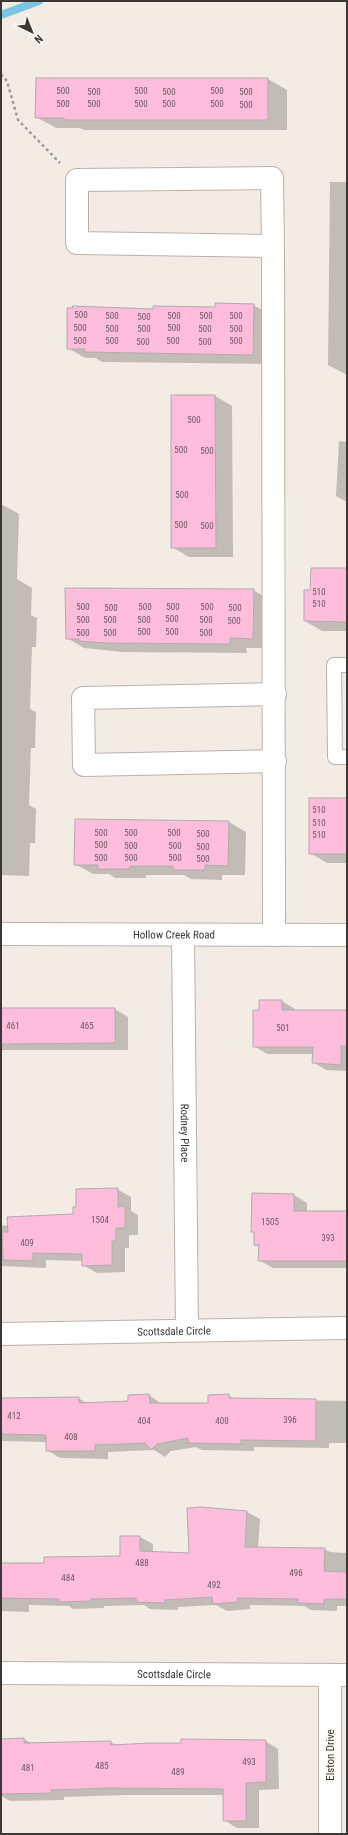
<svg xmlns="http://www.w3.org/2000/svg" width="348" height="1835" font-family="'Roboto Condensed',sans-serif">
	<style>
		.shadow { fill: #0003 }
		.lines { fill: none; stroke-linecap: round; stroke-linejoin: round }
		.stream { stroke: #7bc5e2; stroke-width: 8 }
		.building { fill: #febddb; stroke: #b3aaae }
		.service-casing { stroke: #b9b2ab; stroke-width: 16 }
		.minor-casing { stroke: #b9b2ab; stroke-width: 24 }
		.path { stroke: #a19b97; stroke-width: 2.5; stroke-dasharray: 3 3; stroke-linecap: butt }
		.service { stroke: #fff; stroke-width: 14 }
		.minor { stroke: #fff; stroke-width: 22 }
		.labels { text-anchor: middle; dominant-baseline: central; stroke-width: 4; stroke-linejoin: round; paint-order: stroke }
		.number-label { font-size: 9px; fill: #6b585e }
		.street-label { font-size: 11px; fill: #3a3735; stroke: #fff9f3 }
	</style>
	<rect width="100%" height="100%" fill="#f3ece5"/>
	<g class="shadow">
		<polygon points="37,79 268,79 287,90 287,130 84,130 80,128 56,128 36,117"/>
		<polygon points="330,182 347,182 347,375 328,365"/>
		<polygon points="253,305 270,314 270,364 102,362 96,358 85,358 68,348 154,310 216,308"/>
		<polygon points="215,396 232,406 233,557 189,557 172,547"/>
		<polygon points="339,441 347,442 347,502 336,496"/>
		<polygon points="1,504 19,514 17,579 32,588 31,615 37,618 36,647 32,647 30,709 36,712 35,748 31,748 29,805 36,809 35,843 30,843 29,876 1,875"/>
		<polygon points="347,569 347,631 322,631 305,621 311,591"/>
		<polygon points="253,590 270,600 270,648 246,648 247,653 123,652 84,648 67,638"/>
		<polygon points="347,799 347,863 327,863 310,853"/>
		<polygon points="229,822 246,832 245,875 222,875 222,880 191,879 184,875 146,875 146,878 115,878 109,874 93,874 75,864"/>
		<polygon points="282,1001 295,1009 295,1010 347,1010 347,1071 326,1070 313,1062 313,1054 267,1054 254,1046 260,1011"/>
		<polygon points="1,1008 115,1009 128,1017 128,1050 1,1050"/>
		<polygon points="117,1189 131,1197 131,1211 138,1215 138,1235 129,1235 129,1248 125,1248 125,1272 97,1273 83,1265 83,1261 46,1260 46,1268 1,1266 1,1226 74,1215 77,1208"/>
		<polygon points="294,1195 307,1203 307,1212 347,1212 347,1268 273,1268 259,1260 260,1247 255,1245 255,1234 252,1232"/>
		<polygon points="149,1395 162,1404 209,1404 229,1395 234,1399 347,1401 347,1443 329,1443 329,1448 254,1447 254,1451 202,1450 196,1447 171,1451 165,1457 154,1450 108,1452 108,1459 60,1458 47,1450 47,1442 1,1441 1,1399 78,1398 87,1403 129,1402"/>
		<polygon points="201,1508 247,1512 260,1519 258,1548 324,1549 330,1552 347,1553 347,1606 337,1606 337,1611 311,1610 304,1606 250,1605 250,1609 227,1611 216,1605 178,1607 178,1610 150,1609 144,1605 104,1606 104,1608 73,1609 69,1606 29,1605 29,1612 1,1611 1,1564 120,1564 121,1537 140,1537 153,1544 153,1553 190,1554"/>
		<polygon points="1,1739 24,1739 31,1743 111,1742 117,1746 265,1741 278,1749 279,1789 259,1790 259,1828 237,1828 224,1820 224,1795 125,1795 64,1797 64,1800 10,1801 1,1796"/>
		<polygon points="44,1833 75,1834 76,1834 44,1834"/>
	</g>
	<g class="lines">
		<polyline class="stream" points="1,15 39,1"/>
	</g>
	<g class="building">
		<polygon points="36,78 268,78 268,120 64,120 64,118 35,118"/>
		<polygon points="215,303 254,304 253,355 84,352 85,349 67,349 67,308 73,308 72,306 153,309 153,306 215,307"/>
		<polygon points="171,395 215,395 216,548 171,548"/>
		<polygon points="311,568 347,568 347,622 304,621 304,590 310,590"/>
		<polygon points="65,588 254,589 253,639 230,638 230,644 106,643 79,641 79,639 66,639"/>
		<rect x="309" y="798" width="38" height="56"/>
		<polygon points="75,819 229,821 228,866 205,865 205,870 173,870 173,866 130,866 130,869 97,869 98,865 74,865"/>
		<polygon points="259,1000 282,1000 282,1010 347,1010 347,1046 341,1046 341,1065 312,1063 313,1047 253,1047 253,1010 259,1010"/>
		<polygon points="1,1008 115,1008 115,1043 1,1044"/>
		<polygon points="118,1188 118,1207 125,1206 125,1228 116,1228 116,1241 112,1241 112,1265 82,1266 82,1254 33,1253 33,1261 3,1260 2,1232 8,1232 7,1217 73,1214 73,1207 76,1207 76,1189"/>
		<polygon points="252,1193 294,1194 294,1211 347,1211 347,1261 258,1261 259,1245 254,1245 254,1232 251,1232"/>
		<polygon points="149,1394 150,1403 208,1403 208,1395 229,1394 229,1398 316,1399 316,1441 241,1440 241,1444 188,1443 188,1438 157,1444 151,1450 145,1443 95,1445 95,1451 46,1451 46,1435 1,1434 1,1398 79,1397 79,1403 128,1401 128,1395"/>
		<polygon points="201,1507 247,1511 245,1547 325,1548 324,1571 347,1572 347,1599 324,1599 324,1604 297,1603 298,1599 237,1598 238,1602 213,1604 212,1597 165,1600 165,1603 136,1602 136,1598 91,1599 91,1601 59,1602 59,1599 1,1598 1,1563 44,1563 44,1557 120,1556 120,1536 140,1536 140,1551 189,1553 187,1508"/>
		<polygon points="24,1738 24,1743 111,1741 111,1745 150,1743 181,1743 181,1739 266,1740 266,1782 246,1783 246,1821 223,1821 223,1789 111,1788 51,1790 52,1793 1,1794 1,1739"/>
	</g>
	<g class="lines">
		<defs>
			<polyline id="service" points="347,665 334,665 335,757 347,757"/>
			<g id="minor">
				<polyline points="273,246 77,243 77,180 272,178 273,246 274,935"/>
				<polyline points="275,761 84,765 83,698 275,694"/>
				<path id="s1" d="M1 934 347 935"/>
				<path id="s2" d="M183 935 187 1330"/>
				<path id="s3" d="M1 1334 347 1328"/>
				<path id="s4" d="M1 1673 347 1675"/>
				<polyline points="330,1834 330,1675"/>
			</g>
		</defs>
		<use href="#service" class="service-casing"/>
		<use href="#minor" class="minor-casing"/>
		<polyline class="path" points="1,74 7,81 18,120 60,163"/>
		<use href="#service" class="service"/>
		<use href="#minor" class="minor"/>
	</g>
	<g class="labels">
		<g class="number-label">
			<text x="63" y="91">500</text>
			<text x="141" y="91">500</text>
			<text x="217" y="91">500</text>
			<text x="94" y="92">500</text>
			<text x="169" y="92">500</text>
			<text x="246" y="92">500</text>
			<text x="63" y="104">500</text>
			<text x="94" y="104">500</text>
			<text x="141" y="104">500</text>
			<text x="169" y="104">500</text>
			<text x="217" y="104">500</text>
			<text x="246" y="105">500</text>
			<text x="81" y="315">500</text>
			<text x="112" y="316">500</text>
			<text x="174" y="316">500</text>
			<text x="206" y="316">500</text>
			<text x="236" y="316">500</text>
			<text x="144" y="317">500</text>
			<text x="80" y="328">500</text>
			<text x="174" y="328">500</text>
			<text x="112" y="329">500</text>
			<text x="144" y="329">500</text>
			<text x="205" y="329">500</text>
			<text x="236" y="329">500</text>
			<text x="80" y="341">500</text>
			<text x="112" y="341">500</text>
			<text x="173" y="341">500</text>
			<text x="236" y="341">500</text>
			<text x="143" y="342">500</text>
			<text x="205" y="342">500</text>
			<text x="194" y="420">500</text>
			<text x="181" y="450">500</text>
			<text x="207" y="451">500</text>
			<text x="182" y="495">500</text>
			<text x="181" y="525">500</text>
			<text x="207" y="526">500</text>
			<text x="319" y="592">510</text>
			<text x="319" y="604">510</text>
			<text x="83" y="607">500</text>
			<text x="145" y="607">500</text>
			<text x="173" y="607">500</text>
			<text x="207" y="607">500</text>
			<text x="111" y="608">500</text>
			<text x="235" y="608">500</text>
			<text x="172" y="619">500</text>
			<text x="83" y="620">500</text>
			<text x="110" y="620">500</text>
			<text x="144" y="620">500</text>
			<text x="206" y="620">500</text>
			<text x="234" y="621">500</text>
			<text x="144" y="632">500</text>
			<text x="172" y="632">500</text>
			<text x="83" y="633">500</text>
			<text x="110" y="633">500</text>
			<text x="206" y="633">500</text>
			<text x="319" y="810">510</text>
			<text x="319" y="823">510</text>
			<text x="101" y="833">500</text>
			<text x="131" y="833">500</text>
			<text x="174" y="833">500</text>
			<text x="203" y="834">500</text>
			<text x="319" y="835">510</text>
			<text x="101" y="845">500</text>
			<text x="131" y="846">500</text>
			<text x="175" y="846">500</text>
			<text x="203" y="847">500</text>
			<text x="101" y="858">500</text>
			<text x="131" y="858">500</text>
			<text x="175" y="858">500</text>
			<text x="203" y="859">500</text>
			<text x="13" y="1026">461</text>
			<text x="87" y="1026">465</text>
			<text x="283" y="1028">501</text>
			<text x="100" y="1220">1504</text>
			<text x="270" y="1222">1505</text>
			<text x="328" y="1238">393</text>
			<text x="27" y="1243">409</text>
			<text x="14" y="1416">412</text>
			<text x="290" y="1420">396</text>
			<text x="144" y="1421">404</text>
			<text x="222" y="1421">400</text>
			<text x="71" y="1437">408</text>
			<text x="142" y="1563">488</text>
			<text x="296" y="1573">496</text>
			<text x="68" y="1578">484</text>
			<text x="214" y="1585">492</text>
			<text x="249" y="1762">493</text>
			<text x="102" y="1766">485</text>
			<text x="28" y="1768">481</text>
			<text x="178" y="1772">489</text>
		</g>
		<g class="street-label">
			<text stroke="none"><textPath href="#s1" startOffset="173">Hollow Creek Road</textPath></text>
			<text stroke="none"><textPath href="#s2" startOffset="198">Rodney Place</textPath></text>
			<text stroke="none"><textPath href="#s3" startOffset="173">Scottsdale Circle</textPath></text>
			<text stroke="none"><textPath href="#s4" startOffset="173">Scottsdale Circle</textPath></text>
			<text transform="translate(330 1755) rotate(-90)">Elston Drive</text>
		</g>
	</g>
	<rect width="348" height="1835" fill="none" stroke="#3a3735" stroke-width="4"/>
	<g transform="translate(32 32) rotate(137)" stroke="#fff9f3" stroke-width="3" paint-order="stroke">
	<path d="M0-3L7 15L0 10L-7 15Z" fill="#3a3735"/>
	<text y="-6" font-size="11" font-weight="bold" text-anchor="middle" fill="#3a3735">N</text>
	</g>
</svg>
